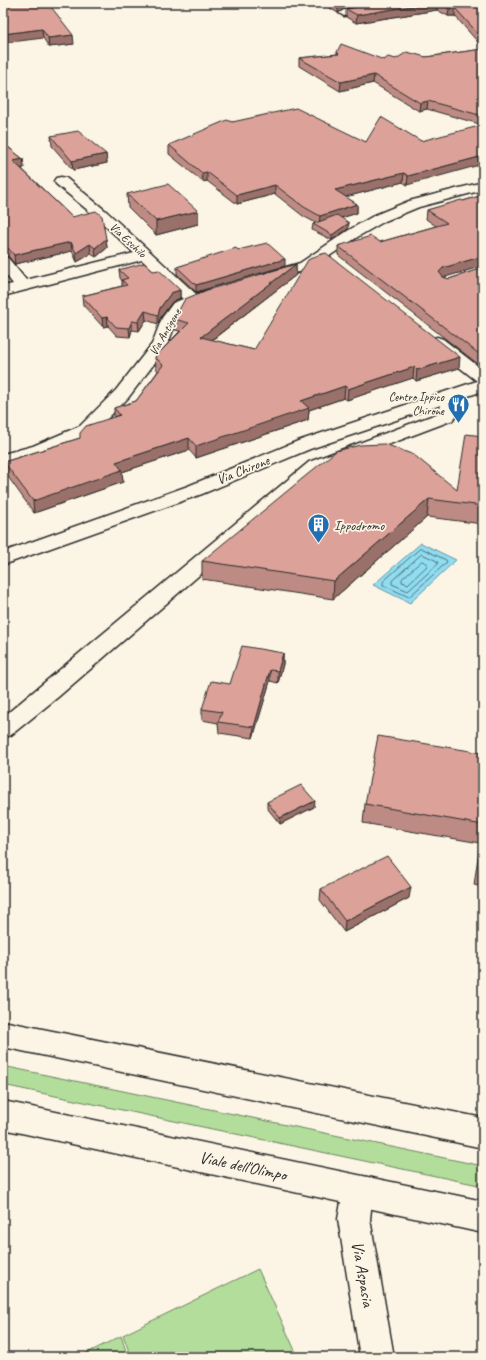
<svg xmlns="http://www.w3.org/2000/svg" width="486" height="1360" font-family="Caveat,sans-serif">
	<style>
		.green { fill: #b2dd9b; stroke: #6e8463 }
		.water { fill: #90dcf1; stroke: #6895a2 }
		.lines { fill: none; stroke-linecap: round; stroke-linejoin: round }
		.shore { stroke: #53727a; stroke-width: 1 }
		.minor-casing { stroke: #2b2b2b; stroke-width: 3 }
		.tertiary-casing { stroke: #2b2b2b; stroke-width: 3 }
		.minor { fill: #fcf5e5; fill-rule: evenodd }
		.tertiary { fill: #fcf5e5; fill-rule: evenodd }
		.wall { fill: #bd8b84; stroke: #2b2b2b }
		.shaded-wall { fill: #9a716b; stroke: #2b2b2b }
		.building { fill: #dca299; stroke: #2b2b2b }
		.labels { text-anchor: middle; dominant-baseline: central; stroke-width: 3.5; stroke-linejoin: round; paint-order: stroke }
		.far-street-label { font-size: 12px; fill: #2b2b2b; stroke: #fcf5e5 }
		.far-poi-label { font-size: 12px; fill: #2b2b2b; stroke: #fcf5e5; text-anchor: end }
		.street-label { font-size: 14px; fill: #2b2b2b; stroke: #fcf5e5 }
		.poi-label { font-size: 14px; fill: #2b2b2b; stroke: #fcf5e5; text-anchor: start }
		.near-street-label { font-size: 17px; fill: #2b2b2b; stroke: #fcf5e5 }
	</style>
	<rect width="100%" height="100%" fill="#fcf5e5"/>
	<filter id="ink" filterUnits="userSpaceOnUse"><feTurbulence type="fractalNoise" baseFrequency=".025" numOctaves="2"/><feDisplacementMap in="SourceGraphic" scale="8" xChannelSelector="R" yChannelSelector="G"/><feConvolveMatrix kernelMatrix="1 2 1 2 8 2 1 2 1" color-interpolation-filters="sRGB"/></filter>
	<g filter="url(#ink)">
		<g class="green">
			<polygon points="3,1066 483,1166 483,1186 3,1085"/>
			<polygon points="258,1269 298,1357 131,1357 123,1335"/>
			<polygon points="121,1336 128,1357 79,1357"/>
		</g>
		<polygon class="water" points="421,543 456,560 410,603 373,585"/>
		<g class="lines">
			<g class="shore">
				<polygon points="421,548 446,560 447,562 409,597 383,585 383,582"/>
				<polygon points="422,554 437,561 438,564 408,591 392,584 392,581"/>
				<polygon points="422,561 427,563 427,566 408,584 402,582 402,579"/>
			</g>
			<defs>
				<g id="minor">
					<polygon points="318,3 329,3 324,6 319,5"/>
					<polygon points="384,3 407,3 402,6 344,16 339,13 344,10"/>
					<polygon points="61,177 66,178 106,211 196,294 209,290 214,292 217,295 214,298 184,309 178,318 166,348 128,398 92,434 45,454 3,465 3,454 33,446 80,426 116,390 152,344 162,318 173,303 183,299 142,260 3,296 3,286 13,284 3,271 3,257 8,258 26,280 134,253 96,217 56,184 54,181 56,178"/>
					<polygon points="483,182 483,190 419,207 385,221 359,236 310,269 267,281 262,280 260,277 262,274 300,263 349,230 375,215 409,201"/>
					<polygon points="437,337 443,339 483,370 483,391 459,399 456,416 453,420 321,470 58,697 11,735 3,738 3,717 309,462 439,413 441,405 310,449 202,494 3,565 3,552 188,486 298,441 477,381 431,345 429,342 431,339"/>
					<polygon points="358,1176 369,1180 373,1191 370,1219 394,1357 360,1357 338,1219 343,1191 347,1180"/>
				</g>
				<g id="tertiary">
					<polygon points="3,1021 483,1118 483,1148 3,1047"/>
					<polygon points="3,1101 483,1201 483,1233 3,1129"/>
				</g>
			</defs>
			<use href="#minor" class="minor-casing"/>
			<use href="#tertiary" class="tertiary-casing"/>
			<use href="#minor" class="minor"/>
			<use href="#tertiary" class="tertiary"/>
		</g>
		<g class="wall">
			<polygon points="3,3 74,44 49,47 43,38"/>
			<polygon points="326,3 375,3 344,9 338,13 326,6"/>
			<polygon points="384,3 478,3 483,9 483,48 455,16 448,16 437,10 356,23 346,17 346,9"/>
			<polygon points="483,49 483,125 427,109 419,111 373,83 340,91 299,66 299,58 337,54 337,52 384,60 426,57"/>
			<polygon points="232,122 366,142 421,141 407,185 403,182 345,197 357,204 357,213 341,218 348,229 332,240 312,230 313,224 316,223 303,216 275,194 237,204 207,181 203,182 169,154 169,145"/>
			<polygon points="51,136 106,154 107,163 73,170 52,146"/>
			<polygon points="3,143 23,159 24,168 21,168 72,217 106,239 107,248 96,257 91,254 77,262 72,251 15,264 9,257 3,256"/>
			<polygon points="127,194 198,211 198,224 156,235 128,207"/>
			<polygon points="483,195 483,266 443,277 449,279 483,268 483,368 338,255 338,246 380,242 436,226 426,219 427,210 463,201"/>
			<polygon points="238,250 285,266 196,292 177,274 177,267"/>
			<polygon points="296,264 296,275 212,340 254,350 459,368 416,381 413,378 409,379 347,400 344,398 309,410 308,420 196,458 189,450 122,472 123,482 34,513 6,474 4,462 80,438 114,417 114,408 136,401 158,371 156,368 155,357 180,331 175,330 174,319"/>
			<polygon points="119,270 153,271 180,290 180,298 172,302 161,317 158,324 146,320 139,331 132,330 130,337 117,336 108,326 103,327 83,305 82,296 122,286 122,281 120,278"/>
			<polygon points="483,436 483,524 427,517 333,599 202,579 202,561 457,490"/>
			<polygon points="283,653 283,664 278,683 270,681 253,738 219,733 218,723 202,720 202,709 230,684"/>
			<polygon points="483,753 483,887 474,885 480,843 363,823 365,804"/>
			<polygon points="267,802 314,807 280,824 267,808"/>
			<polygon points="321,889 409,898 344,932 320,900"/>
		</g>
		<g class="shaded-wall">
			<polygon points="341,3 375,3 344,9 338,13 338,5"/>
			<polygon points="431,3 438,3 437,10 356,23 357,15"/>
			<polygon points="455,8 455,16 448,16 449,9"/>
			<polygon points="42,29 43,38 3,43 3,34"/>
			<polygon points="73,35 74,44 49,47 48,38"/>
			<polygon points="374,75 373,83 340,91 341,82"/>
			<polygon points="428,101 427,109 419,111 420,103"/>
			<polygon points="106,154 107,163 73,170 72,161"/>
			<polygon points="483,156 483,164 407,185 408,176"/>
			<polygon points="23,159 24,168 14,169 13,161"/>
			<polygon points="207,172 207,181 203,182 202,173"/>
			<polygon points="404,173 403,182 334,200 335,190"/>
			<polygon points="275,185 275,194 237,204 237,195"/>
			<polygon points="357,204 357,213 319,225 320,216"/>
			<polygon points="198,211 198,224 156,235 156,221"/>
			<polygon points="349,223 348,229 332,240 332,235"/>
			<polygon points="106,239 107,248 96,257 95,248"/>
			<polygon points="71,242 72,251 15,264 14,255"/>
			<polygon points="90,244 91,254 77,262 76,253"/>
			<polygon points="483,256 483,266 442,278 439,272 443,268"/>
			<polygon points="285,259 285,266 196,292 196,285"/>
			<polygon points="296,264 296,275 201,348 201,337"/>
			<polygon points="180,290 180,298 172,302 161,317 158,324 158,315 160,308 171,293"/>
			<polygon points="145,311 146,320 139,331 138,322"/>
			<polygon points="107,317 108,326 103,327 102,318"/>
			<polygon points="132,321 132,330 130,337 129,328"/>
			<polygon points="460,357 459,368 416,381 417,370"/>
			<polygon points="414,367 413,378 347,400 348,389"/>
			<polygon points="345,386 344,398 309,410 308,420 196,458 196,446 301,401"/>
			<polygon points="189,438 189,450 122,472 123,482 34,513 33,501 116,462"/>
			<polygon points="429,499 427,517 333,599 334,581"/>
			<polygon points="283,653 283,664 278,683 278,671"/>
			<polygon points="270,670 270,681 253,738 254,727"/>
			<polygon points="315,801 314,807 280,824 280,818"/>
			<polygon points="411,887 409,898 344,932 345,921"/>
		</g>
		<g class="building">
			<polygon points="3,3 48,3 73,35 48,38 42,29 3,34"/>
			<polygon points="335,3 341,3 338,5"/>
			<polygon points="384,3 431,3 357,15 346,9"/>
			<polygon points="440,3 478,3 483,9 483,39 455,8 449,9"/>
			<polygon points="341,44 384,60 388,57 396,59 407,52 426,57 483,49 483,116 428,101 420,103 374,75 341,82 299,58 339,54 337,52"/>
			<polygon points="296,108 366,142 381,117 421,141 483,125 483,156 408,176 404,173 335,190 357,204 320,216 304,207 275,185 237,195 207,172 202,173 169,145 227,120 232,122 237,121"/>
			<polygon points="78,131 106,154 72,161 51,136"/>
			<polygon points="3,143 23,159 13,161 72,217 96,211 102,216 106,239 95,248 90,244 76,253 71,242 14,255 8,248 3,247"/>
			<polygon points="168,184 198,211 156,221 127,194"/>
			<polygon points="483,195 483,256 443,268 439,272 443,277 449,279 483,268 483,357 338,246 371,236 380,242 447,223 427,210 461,200 463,201"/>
			<polygon points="337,215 349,223 332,235 313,224"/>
			<polygon points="267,243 285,259 196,285 177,267 236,248 238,250"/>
			<polygon points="326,253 460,357 417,370 414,367 348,389 345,386 301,401 309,408 196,446 189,438 116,462 122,470 33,501 4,462 80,438 80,433 86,426 120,415 114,408 136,401 163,365 155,357 189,323 174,319 185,299 207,290 296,264 201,337 254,350 308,260 318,255"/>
			<polygon points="144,263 153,271 159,270 180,290 171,293 160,308 158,315 145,311 138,322 132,321 129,328 116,327 107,317 102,318 82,296 127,285 122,280 128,278 119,270"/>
			<polygon points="466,434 483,436 483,506 429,499 334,581 202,561 336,451 360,445 385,444 414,455 457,490"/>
			<polygon points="242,646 283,653 278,671 270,670 254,727 218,722 222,712 202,709 211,681 230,684"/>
			<polygon points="378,736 483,753 483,825 365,804"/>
			<polygon points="301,785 315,801 280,818 267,802"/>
			<polygon points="483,832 483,868 479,867"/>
			<polygon points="387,856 411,887 345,921 321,889"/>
		</g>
	</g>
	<defs>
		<symbol id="restaurant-pin" viewBox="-11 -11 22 30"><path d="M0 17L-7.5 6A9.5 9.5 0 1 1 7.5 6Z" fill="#1f6fb2" stroke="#fcf5e5"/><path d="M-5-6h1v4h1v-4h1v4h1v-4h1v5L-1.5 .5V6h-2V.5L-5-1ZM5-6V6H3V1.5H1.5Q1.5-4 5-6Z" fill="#fff"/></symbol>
		<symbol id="building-pin" viewBox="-11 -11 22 30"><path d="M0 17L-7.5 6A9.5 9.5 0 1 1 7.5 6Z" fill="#1f6fb2" stroke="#fcf5e5"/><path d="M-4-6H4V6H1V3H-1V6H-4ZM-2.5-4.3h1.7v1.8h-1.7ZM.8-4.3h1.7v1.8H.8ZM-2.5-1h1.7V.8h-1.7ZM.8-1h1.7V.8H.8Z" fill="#fff"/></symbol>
	</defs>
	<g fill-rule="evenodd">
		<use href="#restaurant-pin" x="446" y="392" width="25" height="34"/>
		<use href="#building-pin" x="306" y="512" width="25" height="34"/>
	</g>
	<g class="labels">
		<g class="far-street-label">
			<text transform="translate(128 240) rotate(43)">Via Eschilo</text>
			<text transform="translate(165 332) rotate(-60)">Via Antigone</text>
		</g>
		<g class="far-poi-label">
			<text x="444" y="397">Centro Ippico<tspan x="444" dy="14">Chirone</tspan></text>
		</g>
		<g class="street-label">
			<text transform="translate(243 470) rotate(-22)">Via Chirone</text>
		</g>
		<g class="poi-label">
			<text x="334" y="525">Ippodromo</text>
		</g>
		<g class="near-street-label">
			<text transform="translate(243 1166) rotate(12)">Viale dell'Olimpo</text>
			<text transform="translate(363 1274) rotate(80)">Via Aspasia</text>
		</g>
	</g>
	<rect width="486" height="1360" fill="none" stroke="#fcf5e5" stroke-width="16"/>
	<rect x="8" y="8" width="470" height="1344" fill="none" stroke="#2b2b2b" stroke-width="1.5" filter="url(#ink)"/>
</svg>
